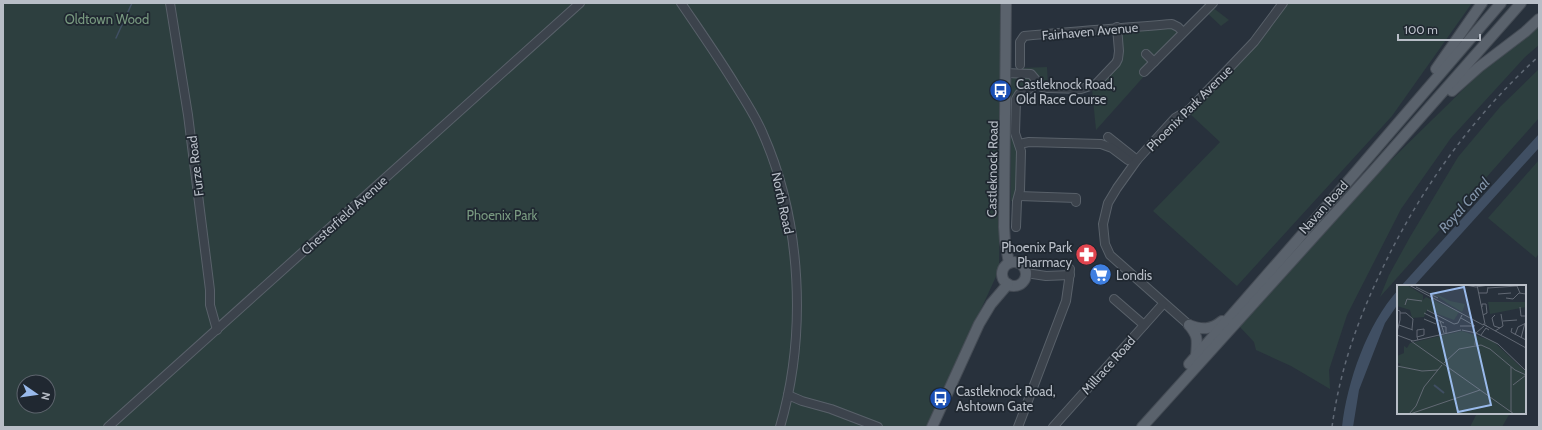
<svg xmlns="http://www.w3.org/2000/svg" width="1542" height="430" font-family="Cabin,sans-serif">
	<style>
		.green { fill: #2d3f3f; fill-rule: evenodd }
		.water { fill: #404f63 }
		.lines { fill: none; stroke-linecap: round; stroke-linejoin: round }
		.stream { stroke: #404f63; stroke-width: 1.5 }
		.minor-casing { stroke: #59616a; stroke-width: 10 }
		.major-casing { stroke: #454c55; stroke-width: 12 }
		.minor { stroke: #3c434c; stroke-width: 8 }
		.major { stroke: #5a626c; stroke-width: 10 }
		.rail { stroke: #606975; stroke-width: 1.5; stroke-dasharray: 4 4; stroke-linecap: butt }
		.labels { text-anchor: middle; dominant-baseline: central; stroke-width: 3.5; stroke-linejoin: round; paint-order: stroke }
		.park-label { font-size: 13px; fill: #799a80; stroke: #202831 }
		.street-label { font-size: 13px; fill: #b8bec7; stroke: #202831 }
		.poi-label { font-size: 13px; fill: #b8bec7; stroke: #202831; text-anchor: start }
		.water-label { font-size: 14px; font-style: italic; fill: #8395aa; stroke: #202831 }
		.inset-river { fill: none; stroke: #404f63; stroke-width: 2 }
		.inset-road { fill: none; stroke: #626974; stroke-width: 1 }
		.view { fill: #99baeb; fill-opacity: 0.15; stroke: #99baeb; stroke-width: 2 }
		.inset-edge { fill: none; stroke: #b8bec7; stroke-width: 2 }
	</style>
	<rect width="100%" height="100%" fill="#28313c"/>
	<g class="green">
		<path d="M3 3H1002L999 270 927 427H3ZM24 382H48V406H24Z"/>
		<polygon points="1286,3 1472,3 1392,116 1237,286 1153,211 1220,142 1189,113"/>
		<polygon points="1212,7 1229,20 1221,26 1206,12"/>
		<polygon points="1172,26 1179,32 1149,62 1146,74 1096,130 1092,89 1122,58 1121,30"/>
		<polygon points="1539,27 1539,45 1525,57 1451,138 1401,209 1347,315 1329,370 1330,389 1291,366 1256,350 1254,342 1239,326 1387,164 1481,72"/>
		<path d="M1047 67 1048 85C1042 83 1042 79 1038 76 1034 71 1028 71 1022 70V68Z"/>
		<polygon points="1539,69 1539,118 1380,297 1389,275 1410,237 1458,157 1500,107"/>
		<polygon points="1020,77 1026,77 1032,81 1031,84 1024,88 1016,90 1013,94 1012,136 1017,149 1017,192 1013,201 1011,201 1010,80 1013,78"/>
		<polygon points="1539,160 1539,253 1536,258 1488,218"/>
		<polygon points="1477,413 1510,413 1502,427 1470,427"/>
	</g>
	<g class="water">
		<polygon points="1539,134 1539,148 1414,286 1401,286"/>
		<path d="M1398 290V304L1385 323 1359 390 1353 427H1342C1347 382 1367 324 1398 290Z"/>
	</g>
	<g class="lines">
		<polyline class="stream" points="116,38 132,3"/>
		<defs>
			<g id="minor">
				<polyline points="170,3 188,115 210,290 210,305 217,330"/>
				<path d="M681 3C700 31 719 58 736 86 746 102 756 117 763 134 802 222 807 335 780 427"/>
				<polyline points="1146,54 1154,62"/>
				<path d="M1020 65V42L1024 36C1073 31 1123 28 1172 24L1178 27 1183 32"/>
				<polyline points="1144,72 1213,3"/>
				<polyline points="1006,73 1031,74 1042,87 1048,88 1081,89 1096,84 1116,63 1118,59 1119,51 1117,27"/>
				<polyline points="1108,137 1137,160"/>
				<polyline points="1019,144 1029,142 1101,144 1112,148 1128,160"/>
				<polyline points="1019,196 1076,198 1076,202"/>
				<polyline points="1016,227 1017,201 1020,190 1021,151 1015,133 1016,99 1019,94 1029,89 1039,82"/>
				<polyline points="1026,273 1046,276 1070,275"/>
				<polyline points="1114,299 1144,325"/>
				<polyline points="1189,325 1110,255 1105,244 1103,224 1108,203 1117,188 1137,160 1175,118 1190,109 1254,42 1283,3"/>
				<polyline points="788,395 802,401 831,409 878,427"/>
				<polyline points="108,427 580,3"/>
				<polyline points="1018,427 1066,301 1069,280 1070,269"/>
				<polyline points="1053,427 1163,304"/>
			</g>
			<g id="major">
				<polyline points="1006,3 1004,227 1005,241 1009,263"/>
				<polyline points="1436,69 1482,3"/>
				<polyline points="1452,91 1479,67 1525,32 1539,19"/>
				<circle cx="1014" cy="274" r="12"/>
				<path d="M1189 325C1202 330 1211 330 1222 321"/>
				<path d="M1189 325C1199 337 1197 341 1196 356"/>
				<polyline points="1189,364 1313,222 1501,3"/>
				<polyline points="932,427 979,324 991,304 1008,284"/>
				<polyline points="1142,427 1375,169 1521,3"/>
			</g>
		</defs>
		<use href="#minor" class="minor-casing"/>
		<use href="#major" class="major-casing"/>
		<use href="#minor" class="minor"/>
		<use href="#major" class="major"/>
		<path class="rail" d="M1332 427C1339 375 1355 327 1377 280 1416 195 1470 119 1539 56"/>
	</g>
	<defs>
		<symbol id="bus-disc" viewBox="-11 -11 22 22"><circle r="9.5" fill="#1a4fb4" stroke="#202831"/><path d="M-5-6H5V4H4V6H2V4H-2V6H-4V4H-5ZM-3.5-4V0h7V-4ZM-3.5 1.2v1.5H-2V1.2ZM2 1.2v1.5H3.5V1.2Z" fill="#fff"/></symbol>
		<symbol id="pharmacy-disc" viewBox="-11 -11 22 22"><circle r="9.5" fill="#e0444e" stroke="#202831"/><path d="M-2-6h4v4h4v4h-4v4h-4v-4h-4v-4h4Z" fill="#fff"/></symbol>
		<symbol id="supermarket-disc" viewBox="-11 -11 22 22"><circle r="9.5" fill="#3f7fe0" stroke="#202831"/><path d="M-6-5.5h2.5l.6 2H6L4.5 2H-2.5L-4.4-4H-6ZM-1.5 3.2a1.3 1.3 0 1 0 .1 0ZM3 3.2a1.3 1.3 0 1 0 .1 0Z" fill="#fff"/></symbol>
	</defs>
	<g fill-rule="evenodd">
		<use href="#bus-disc" x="988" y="78" width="25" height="25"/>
		<use href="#pharmacy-disc" x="1074" y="242" width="25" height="25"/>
		<use href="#supermarket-disc" x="1088" y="262" width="25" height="25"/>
		<use href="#bus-disc" x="928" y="386" width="25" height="25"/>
	</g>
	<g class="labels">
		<g class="park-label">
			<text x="107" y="19">Oldtown Wood</text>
			<text x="502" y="215">Phoenix Park</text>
		</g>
		<g class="street-label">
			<text transform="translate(1090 31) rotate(-5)">Fairhaven Avenue</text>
			<text transform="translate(1189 108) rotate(-45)">Phoenix Park Avenue</text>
			<text transform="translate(195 166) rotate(-97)">Furze Road</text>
			<text transform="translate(992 169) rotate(-89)">Castleknock Road</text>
			<text transform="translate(783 203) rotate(78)">North Road</text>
			<text transform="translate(1323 207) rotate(-48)">Navan Road</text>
			<text transform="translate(344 215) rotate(-42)">Chesterfield Avenue</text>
			<text transform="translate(1108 365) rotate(-48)">Millrace Road</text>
		</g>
		<g class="poi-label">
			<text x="1016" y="84">Castleknock Road,<tspan x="1016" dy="15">Old Race Course</tspan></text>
			<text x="1072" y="247" text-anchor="end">Phoenix Park<tspan x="1072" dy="15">Pharmacy</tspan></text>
			<text x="1116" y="275">Londis</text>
			<text x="956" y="391">Castleknock Road,<tspan x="956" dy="15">Ashtown Gate</tspan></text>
		</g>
		<g class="water-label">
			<text transform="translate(1464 205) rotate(-48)">Royal Canal</text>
		</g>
	</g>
	<g transform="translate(1397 285)">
		<rect width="129" height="129" fill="#28313c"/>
		<path d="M0 0H10L26 10V15L29 12 62 27 57 35 30 25 27 32 15 33 13 25 0 21ZM32 5 53 16 68 19 66 25 65 27 50 18ZM91 17H129V22L93 29ZM65 46 96 56 129 87V129H0V82L4 79 0 78V71L7 68V61L10 63 13 58Z" fill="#2d3f3f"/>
		<path class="inset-river" d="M37 100 47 108"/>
		<path class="inset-road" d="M12 0 86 40M68 0 79 2 92 0M80 0 88 39M19 2 41 13M91 3 120 1 123 8M82 8H90L91 2M101 9 114 8M109 13 116 14 122 8 129 9M8 20 10 14 25 16M85 22V19H89L90 28 86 30M123 22 124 31H129M0 25 3 26V35L0 47M30 25 57 39 61 38 65 30M3 28H9L16 34 15 44M27 28 47 38M98 30 95 33 97 41 103 43M27 34 39 39M43 36 47 48M106 36 120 35M2 40 16 45M44 41 49 42V49M63 41H78L64 33M90 41 86 39 129 63M115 43 114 47 129 55M65 45 79 48 101 59 129 86M98 46 106 41 104 29M0 50 16 56 64 45M84 50 89 43 92 45M118 50 121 42 129 38M20 52V45L27 44V50L20 52 21 55M124 53 128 38M14 56 117 129M78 60 79 48 87 41M47 78 62 64 84 60 93 64 118 85 129 90M0 81 25 86 41 85M116 100 129 90M114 127V82M12 129 19 121 27 102 45 80M13 129 83 105"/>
		<path class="view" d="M67 2 94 120 61 127 34 9Z"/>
		<rect width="129" height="129" class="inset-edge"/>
	</g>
	<rect width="1542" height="430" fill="none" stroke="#b8bec7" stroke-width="8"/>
	<g transform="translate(36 394) rotate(103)"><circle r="19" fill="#202831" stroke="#5d646d"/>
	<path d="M0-3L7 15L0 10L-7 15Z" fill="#99baeb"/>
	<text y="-6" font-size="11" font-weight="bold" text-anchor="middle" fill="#b8bec7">N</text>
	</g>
	<path d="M1398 34v6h82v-6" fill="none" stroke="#b8bec7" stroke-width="2"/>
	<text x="1404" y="34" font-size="12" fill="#b8bec7" stroke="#202831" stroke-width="3" paint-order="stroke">100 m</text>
</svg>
